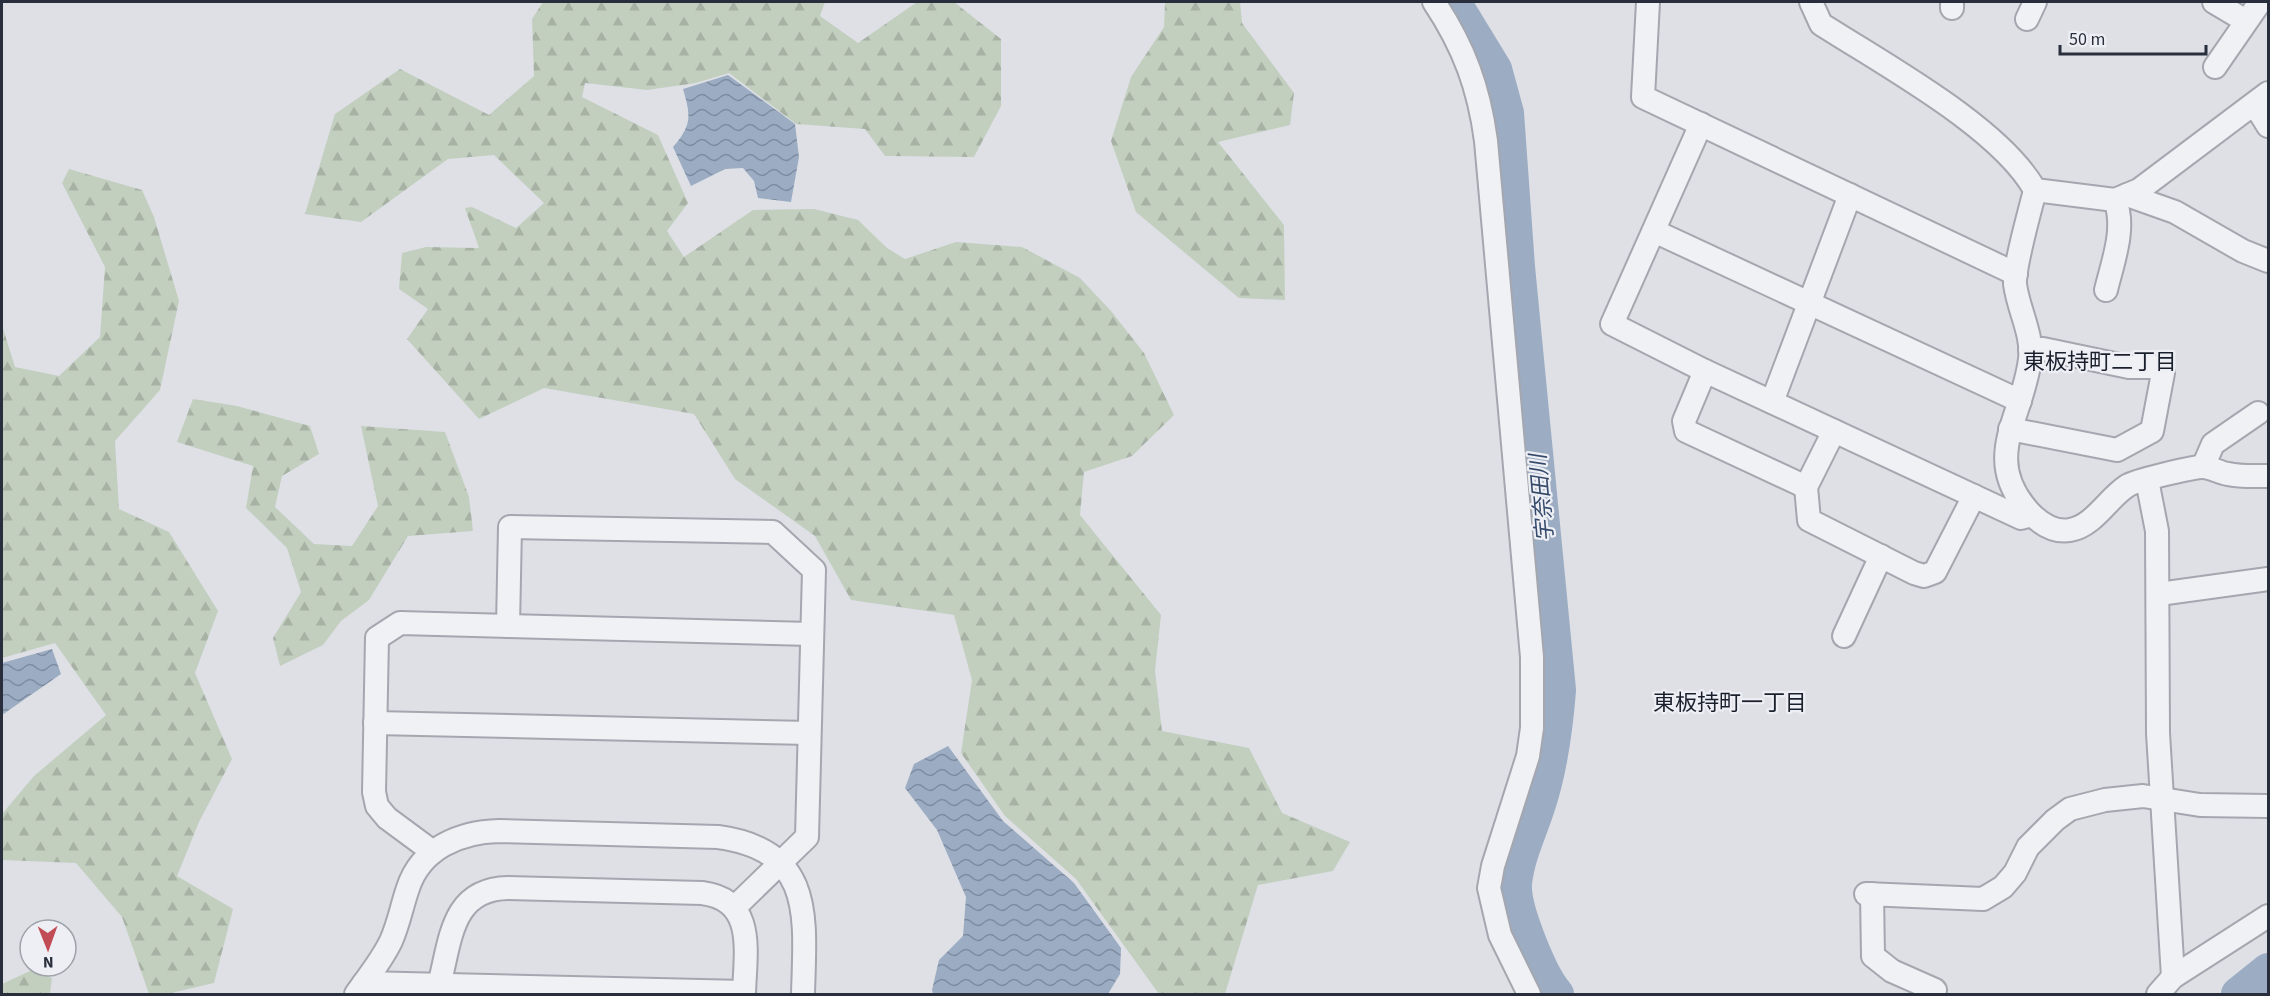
<svg xmlns="http://www.w3.org/2000/svg" width="2270" height="996" font-family="'Source Sans 3','Noto Sans JP',sans-serif">
	<style>
		.forest { fill: url(#forest-firs) }
		.water { fill: url(#water-waves) }
		.lines { fill: none; stroke-linecap: round; stroke-linejoin: round }
		.river { stroke: #9bacc3; stroke-width: 34 }
		.minor-casing { stroke: #a4a7af; stroke-width: 26 }
		.minor { stroke: #f0f1f5; stroke-width: 22 }
		.labels { text-anchor: middle; dominant-baseline: central; stroke-width: 4.5; stroke-linejoin: round; paint-order: stroke }
		.neighbourhood-label { font-size: 22px; fill: #1a1f2c; stroke: #edeff4 }
		.water-label { font-size: 22px; font-style: italic; fill: #364b6c; stroke: #edeff4 }
	</style>
	<defs>
		<pattern id="forest-firs" width="22" height="20" patternUnits="userSpaceOnUse" patternTransform="scale(1.5)"><rect width="22" height="20" fill="#c2cfbf"/><path d="M5 1l3.5 6h-7zM16 11l3.5 6h-7z" fill="#a7b2a5"/></pattern>
		<pattern id="water-waves" width="16" height="10" patternUnits="userSpaceOnUse" patternTransform="scale(1.5)"><rect width="16" height="10" fill="#9bacc3"/><path d="M0 5q4-4 8 0t8 0" fill="none" stroke="#7e8ca0"/></pattern>
	</defs>
	<rect width="100%" height="100%" fill="#dee0e6"/>
	<g class="forest">
		<polygon points="543,2 825,2 820,16 858,43 917,2 954,2 1001,39 1001,106 974,157 885,156 865,129 796,124 729,73 696,83 647,90 585,83 582,97 658,135 688,203 667,231 684,257 753,210 814,209 858,220 887,248 905,259 956,242 1022,247 1080,278 1111,311 1144,353 1174,415 1132,456 1084,472 1080,515 1161,615 1155,671 1162,731 1249,748 1282,813 1350,842 1333,871 1258,885 1225,994 1159,994 1076,879 1005,816 961,753 972,680 954,615 851,600 815,536 735,479 694,414 544,388 479,419 407,339 428,309 399,289 402,253 426,247 479,248 465,208 472,207 516,228 544,203 494,155 448,159 361,222 305,214 335,114 400,69 489,115 534,76 532,19"/>
		<polygon points="1165,2 1240,2 1242,23 1294,93 1290,125 1218,142 1284,225 1285,300 1239,298 1136,212 1111,141 1131,77 1164,27"/>
		<polygon points="69,169 142,190 154,217 179,301 160,390 115,441 119,509 169,532 218,611 195,673 232,759 199,822 177,876 233,909 214,983 167,994 149,994 122,917 76,863 2,860 2,814 34,776 106,715 55,643 2,658 2,325 15,367 59,376 100,337 105,267 62,183"/>
		<polygon points="193,399 237,406 310,426 319,454 282,476 275,507 314,544 352,546 378,506 361,426 445,432 469,497 473,531 408,536 369,600 341,621 323,645 280,666 273,638 301,592 287,548 246,508 253,466 177,442"/>
		<polygon points="32,970 52,978 50,994 2,994 2,984"/>
	</g>
	<g class="water">
		<path d="M728 75 795 124 799 157 791 202 758 198 754 181 743 168 725 169 691 186 673 147C692 125 691 116 683 89Z"/>
		<polygon points="52,649 61,674 2,715 2,663"/>
		<polygon points="948,746 1003,821 1074,883 1121,948 1120,974 1108,994 933,994 932,990 939,960 963,936 966,897 937,830 905,788 914,764"/>
	</g>
	<g class="lines">
		<g class="river">
			<path d="M1454 2 1495 69 1507 113 1518 267 1559 690C1556 729 1551 767 1539 804 1531 830 1518 855 1515 883 1513 908 1541 976 1557 994"/>
			<polyline points="2238,994 2268,970"/>
		</g>
		<defs>
			<g id="minor">
				<path d="M1434 2C1464 47 1479 88 1486 141L1532 657V728L1528 756 1493 866 1489 888 1500 935 1529 994"/>
				<polyline points="1648,2 1643,97 2016,274"/>
				<path d="M1811 2 1821 24C1883 64 2000 127 2035 190 2030 211 2014 266 2015 284 2018 309 2033 334 2030 359 2023 418 1980 458 2030 513 2040 523 2054 533 2070 530 2094 526 2108 498 2127 486 2136 480 2190 468 2201 467 2210 466 2219 473 2228 474 2241 477 2255 476 2268 476"/>
				<polyline points="2214,2 2246,21"/>
				<polyline points="1952,8 1952,2"/>
				<polyline points="2027,19 2035,2"/>
				<polyline points="2215,67 2260,2"/>
				<polyline points="2255,105 2268,126"/>
				<polyline points="1701,124 1612,324 1705,371 2021,518 2032,515"/>
				<polyline points="2035,190 2115,200 2139,190 2268,93"/>
				<polyline points="2127,195 2175,212 2243,251 2268,261"/>
				<polyline points="1654,231 2020,401"/>
				<path d="M2106 290C2113 261 2126 228 2115 200"/>
				<polyline points="1705,371 1684,421 1686,431 1806,487"/>
				<polyline points="1772,402 1850,195"/>
				<polyline points="2010,429 2117,450 2152,431 2163,373 2159,367 2129,367 2043,349 2030,349"/>
				<polyline points="1834,431 1806,487 1809,520 1914,573 1924,576 1935,572 1974,496"/>
				<polyline points="2203,467 2213,444 2258,413"/>
				<polyline points="2147,480 2157,531 2158,733 2173,977"/>
				<polyline points="2159,594 2268,579"/>
				<polyline points="508,626 510,527 773,532 814,570 807,837 734,908"/>
				<polyline points="1844,636 1881,556"/>
				<polyline points="375,723 809,733"/>
				<polyline points="433,852 387,818 377,806 374,792 377,638 400,623 811,634"/>
				<polyline points="1866,894 1983,899 2003,887 2015,873 2028,847 2055,820 2070,809 2105,800 2143,796 2200,805 2268,806"/>
				<polyline points="1872,894 1873,956 1892,971 1935,990"/>
				<polyline points="364,983 744,992"/>
				<path d="M439 985C451 940 451 889 508 888L702 893C757 900 745 953 744 994"/>
				<path d="M356 994C368 977 382 960 391 941 399 923 402 905 408 888 421 848 460 832 499 831L718 837C815 850 805 918 803 994"/>
				<polyline points="2158,994 2173,977 2268,916"/>
			</g>
		</defs>
		<use href="#minor" class="minor-casing"/>
		<use href="#minor" class="minor"/>
	</g>
	<g class="labels">
		<g class="neighbourhood-label">
			<text x="2100" y="362">東板持町二丁目</text>
			<text x="1730" y="703">東板持町一丁目</text>
		</g>
		<g class="water-label">
			<text transform="translate(1542 498) rotate(-95)">宇奈田川</text>
		</g>
	</g>
	<rect width="2270" height="996" fill="none" stroke="#282e3b" stroke-width="6"/>
	<g transform="translate(48 948) rotate(179)"><circle r="28" fill="#edeff4" stroke="#9ea2aa" stroke-width="1.5"/>
	<path d="M0-4.5L10 22L0 15L-10 22Z" fill="#c24c56"/>
	<text y="-9" font-size="16" font-weight="bold" text-anchor="middle" fill="#282e3b">N</text>
	</g>
	<path d="M2060 45v9h146v-9" fill="none" stroke="#282e3b" stroke-width="3"/>
	<text x="2069" y="45" font-size="18" fill="#282e3b" stroke="#edeff4" stroke-width="4.5" paint-order="stroke">50 m</text>
</svg>
